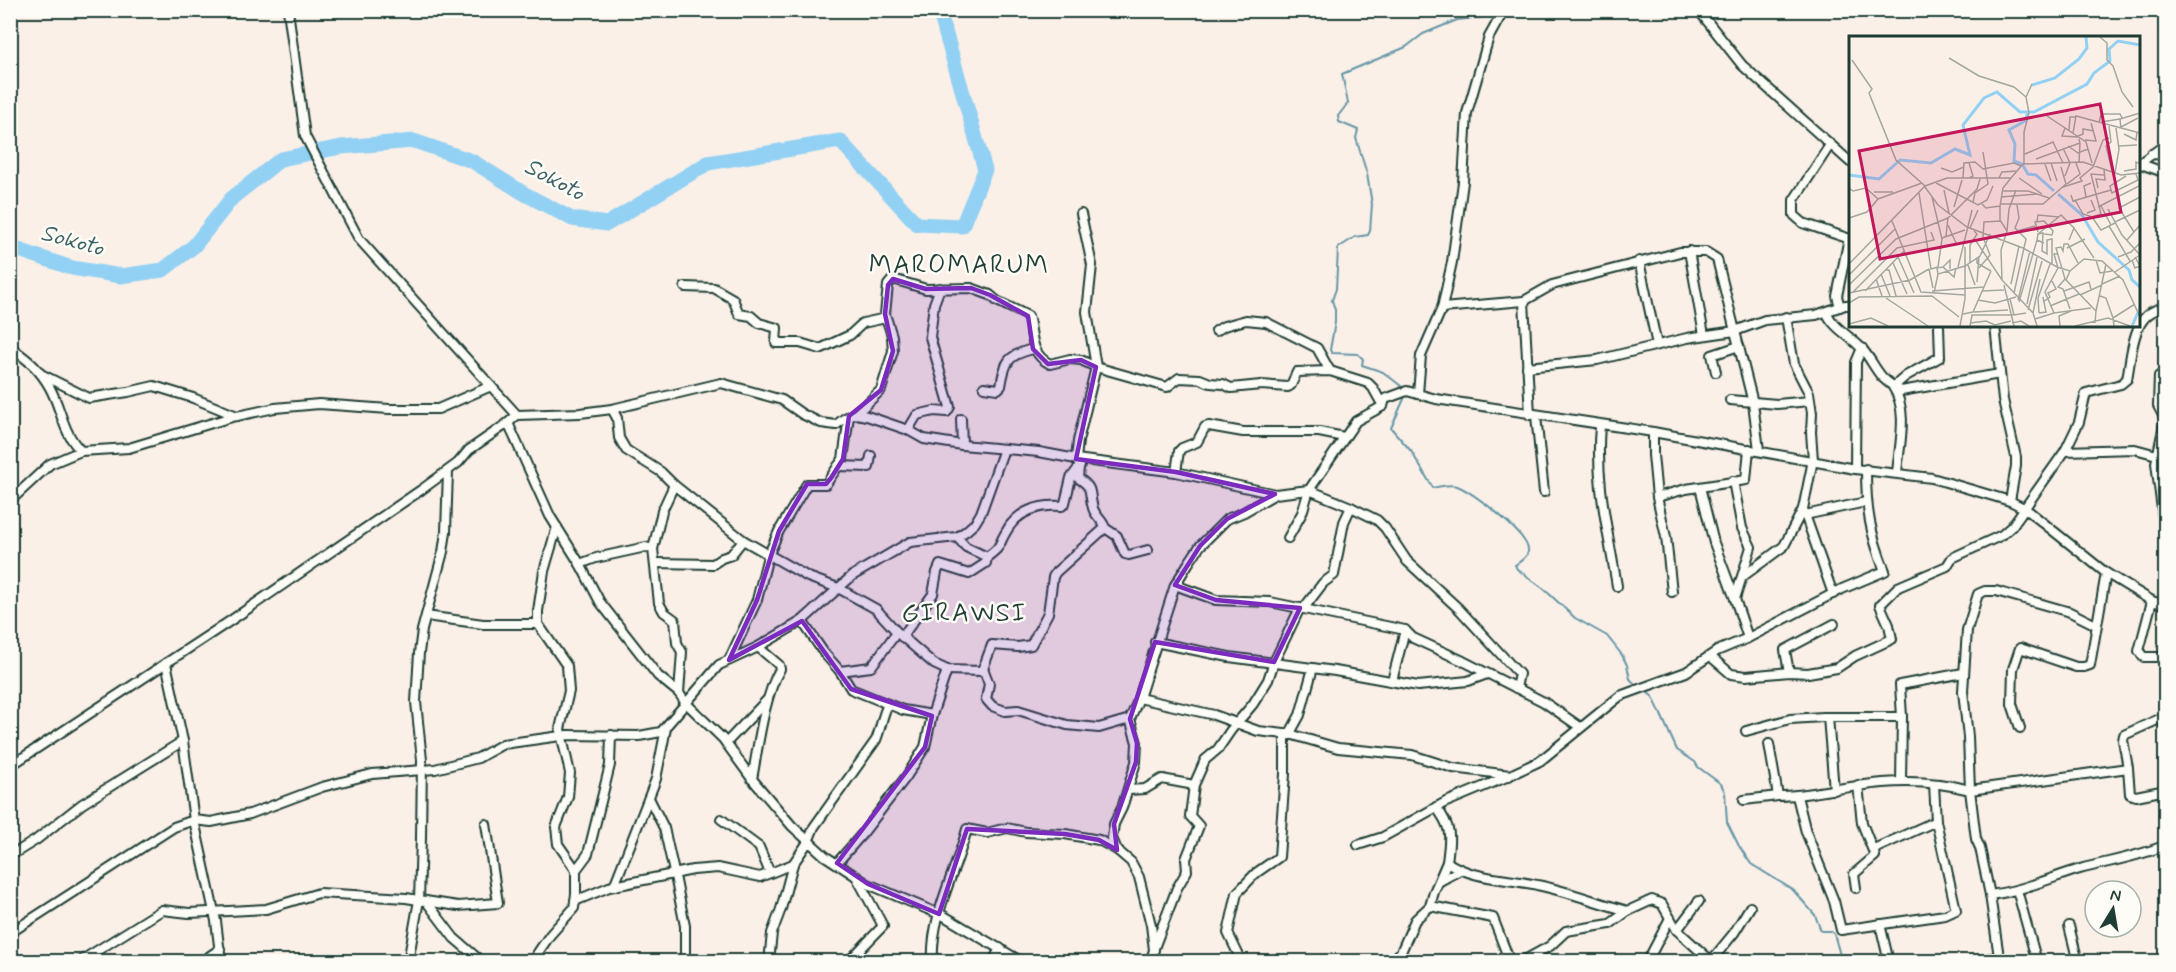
<svg xmlns="http://www.w3.org/2000/svg" width="2176" height="972" font-family="Mynerve,sans-serif">
	<style>
		.lines { fill: none; stroke-linecap: round; stroke-linejoin: round }
		.stream { stroke: #6596a7; stroke-width: 2 }
		.river { stroke: #93d1f4; stroke-width: 15 }
		.street-casing { stroke: #1f3d34; stroke-width: 12 }
		.street { stroke: #fdfcf7; stroke-width: 8 }
		.marked { fill: #7b2cbf; fill-opacity: 0.2; stroke: #7b2cbf; stroke-width: 4.5; stroke-linejoin: round }
		.labels { text-anchor: middle; dominant-baseline: central; stroke-width: 5; stroke-linejoin: round; paint-order: stroke }
		.water-label { font-size: 24px; font-style: italic; fill: #3c6264; stroke: #fdfcf7 }
		.quarter-label { font-size: 26px; letter-spacing: 1.5px; fill: #1f3d34; stroke: #fdfcf7 }
		.inset-river { fill: none; stroke: #93d1f4; stroke-width: 3 }
		.inset-road { fill: none; stroke: #a3a89f; stroke-width: 1.5 }
		.view { fill: #c2185b; fill-opacity: 0.15; stroke: #c2185b; stroke-width: 3 }
		.inset-edge { fill: none; stroke: #1f3d34; stroke-width: 3 }
	</style>
	<rect width="100%" height="100%" fill="#fbf0e7"/>
	<filter id="ink" filterUnits="userSpaceOnUse"><feTurbulence type="fractalNoise" baseFrequency=".0167" numOctaves="2"/><feDisplacementMap in="SourceGraphic" scale="12" xChannelSelector="R" yChannelSelector="G"/><feConvolveMatrix kernelMatrix="1 2 1 2 8 2 1 2 1" color-interpolation-filters="sRGB"/></filter>
	<g filter="url(#ink)">
		<g class="lines">
			<g class="stream">
				<path d="M1494 10V16L1457 20 1423 34 1406 47 1342 74 1348 103 1338 116 1339 122 1358 130 1356 138 1367 174 1372 204 1370 231 1368 235 1355 237 1338 248 1336 289 1332 300 1335 310V322L1330 350 1332 353 1358 354 1363 359 1362 365 1383 372 1401 386 1404 399 1391 428 1411 451 1433 488C1441 486 1449 484 1457 486 1472 491 1531 536 1528 552 1527 558 1519 562 1515 565L1517 569 1544 589 1575 618 1607 636 1622 655 1627 665 1630 679 1639 688"/>
				<polyline points="1644,690 1653,697 1677,750 1695,762 1698,767 1721,784 1725,792 1727,822 1739,846 1751,864 1793,890 1815,915 1821,931 1830,931 1834,934 1842,962"/>
			</g>
			<polyline class="river" points="10,247 72,268 121,276 163,270 194,246 232,198 281,159 341,147 414,141 472,161 525,194 572,219 607,224 708,163 840,141 917,224 962,226 985,170 939,10"/>
			<defs>
				<g id="street">
					<polyline points="288,10 305,136 359,239 517,415"/>
					<polyline points="1700,12 1742,65 1850,162"/>
					<polyline points="2164,24 2166,39"/>
					<polyline points="1830,145 1794,200 1794,215 1803,223 1850,239"/>
					<polyline points="2151,154 2166,155"/>
					<polyline points="2138,163 2166,173"/>
					<polyline points="2140,163 2166,144"/>
					<polyline points="1689,251 1704,335"/>
					<polyline points="1639,261 1657,345"/>
					<polyline points="685,287 714,288 733,299 739,314 751,316 759,323 777,328 776,343 800,343 820,349 850,335 863,323 886,318"/>
					<polyline points="1524,301 1530,415"/>
					<polyline points="1840,307 1837,296 1849,238"/>
					<polyline points="1442,308 1524,301 1552,285 1680,252 1706,252 1717,259 1753,403 1759,450"/>
					<path d="M1827 313C1833 328 1852 337 1863 350 1870 358 1875 369 1882 377 1888 383 1894 387 1901 391L2000 374"/>
					<polyline points="1995,326 2003,400 2016,457 2016,466 2010,501"/>
					<polyline points="1216,331 1224,326 1246,320 1266,322 1317,348 1330,371"/>
					<path d="M10 347C27 359 40 369 50 388 62 410 62 432 81 451"/>
					<polyline points="1527,367 1597,360 1687,338 1735,331 1765,320 1816,315 1845,305 1850,305"/>
					<polyline points="1716,372 1712,355 1739,346"/>
					<polyline points="2166,372 2159,376 2158,406 2165,419 2156,463 2166,541"/>
					<polyline points="41,374 89,398 128,392 154,386 193,398 237,416"/>
					<path d="M984 387 998 389 1001 386C1005 361 1008 355 1033 349"/>
					<polyline points="1418,394 1421,356 1442,308 1452,262 1463,182 1467,113 1489,37 1504,10"/>
					<polyline points="1730,400 1777,404 1810,401"/>
					<polyline points="612,409 617,418 619,438 626,450 661,472 674,485 743,540 808,577 838,588 876,609 897,632 934,664 947,670 982,671 992,645 1018,647 1031,645 1048,613 1053,577 1056,572 1105,528"/>
					<path d="M856 414 881 390 893 351 892 336 885 314 888 285 893 279 926 289 971 288 990 295 997 301 1028 316C1034 336 1029 353 1050 364L1070 359 1081 360 1096 367 1167 387 1179 378 1200 379 1210 383 1223 384 1231 388 1261 385 1288 387 1291 385 1297 372 1330 371 1368 383 1373 388 1383 406"/>
					<polyline points="1536,416 1544,492"/>
					<polyline points="961,419 962,445"/>
					<polyline points="508,423 550,516 580,564 600,602 658,676 679,693 685,702 723,739 752,779 792,826 825,856 868,884 944,916 1022,962"/>
					<path d="M1600 426C1595 482 1608 531 1617 586"/>
					<polyline points="908,430 917,415 934,411 947,412 950,407 930,337 934,304 940,288"/>
					<polyline points="1653,432 1653,455 1657,497 1666,537 1672,592"/>
					<polyline points="2065,451 2135,449 2157,455"/>
					<polyline points="838,466 869,467 871,456"/>
					<path d="M1079 467 1078 478C1095 489 1088 493 1093 508 1095 516 1103 520 1105 528L1117 536 1125 554 1129 555 1148 550"/>
					<polyline points="1855,469 1856,362 1862,348"/>
					<polyline points="1176,472 1179,451 1182,448 1197,442 1205,427 1209,426 1243,432 1319,432 1344,437"/>
					<path d="M1897 473C1899 446 1909 411 1893 387L1906 376 1940 357 1939 326"/>
					<polyline points="674,485 662,511 653,549 659,603 664,612 675,620 677,643 682,652 679,693"/>
					<polyline points="1700,487 1714,543 1735,599"/>
					<polyline points="1657,497 1686,489 1746,480 1749,449"/>
					<polyline points="10,501 50,464 81,451 129,448 232,417 275,408 319,404 389,409 438,409 491,386"/>
					<polyline points="1351,507 1377,520 1385,528 1407,561 1459,609 1519,674 1516,688"/>
					<polyline points="1803,509 1833,594"/>
					<polyline points="1805,515 1866,502"/>
					<polyline points="957,537 966,547 987,557"/>
					<polyline points="1288,538 1302,513 1309,490 1351,507 1344,522 1334,575 1323,583 1304,608"/>
					<polyline points="655,563 713,564 722,558 731,555 743,540"/>
					<polyline points="580,564 596,558 646,547 653,549"/>
					<polyline points="1742,577 1784,546 1803,509 1813,460 1811,432 1812,413 1809,393 1794,364 1786,317"/>
					<polyline points="1175,585 1216,600 1270,602 1405,630 1413,638 1463,661 1544,702 1580,727"/>
					<polyline points="2152,601 2139,651 2143,657 2166,657"/>
					<polyline points="426,616 483,624 538,624"/>
					<polyline points="802,621 824,653 840,671 871,667 897,632"/>
					<path d="M902 637 933 594 937 572 940 565 969 574 986 563 987 557C1003 545 997 547 1006 532 1017 511 1039 504 1062 506L1065 503 1071 478 1080 466 1076 459 1078 441 1096 367 1087 312 1092 265 1081 214"/>
					<path d="M1748 638 1842 589 1885 571C1870 533 1866 510 1866 469"/>
					<polyline points="1155,642 1229,657 1335,671 1418,686 1468,681 1487,674"/>
					<path d="M1710 656 1731 674 1746 676 1789 672 1808 673 1837 668 1855 656 1892 639 1889 625 1880 605 1898 587 1947 566 1952 558 2002 535 2012 526 2065 451 2079 422 2086 393 2121 384 2127 379C2132 354 2132 309 2166 308"/>
					<polyline points="729,660 757,600 768,556 779,531 807,484 826,484 843,459 849,416"/>
					<polyline points="166,663 183,741 194,820 216,921 221,962"/>
					<polyline points="983,668 989,684 986,699 992,706 1005,711 1018,710 1067,725 1099,728 1130,719"/>
					<polyline points="840,671 851,689 903,710 932,715 947,670"/>
					<polyline points="1789,672 1785,650 1834,624"/>
					<polyline points="1392,681 1405,630"/>
					<polyline points="1139,698 1214,715 1258,731 1293,735 1338,748 1412,755 1453,768 1510,775 1540,761 1620,696 1686,672 1717,651 1748,638 1735,599 1751,547 1742,528 1733,481"/>
					<polyline points="1828,717 1834,790"/>
					<polyline points="2020,728 2012,704 2013,669 2020,648 2076,667 2084,667 2090,665 2106,573"/>
					<polyline points="1746,731 1790,719 1823,717 1902,717"/>
					<polyline points="1289,735 1300,715 1313,668"/>
					<polyline points="727,742 767,700"/>
					<path d="M1769 744 1778 796C1806 796 1831 789 1858 786 1895 780 1933 780 1970 790L2128 768 2130 794 2136 796 2166 790"/>
					<polyline points="10,766 230,621 421,490 458,463 469,450 508,423 517,415 580,413 612,409 721,383 782,400 802,414 821,423 836,425 845,418 856,414 867,416 908,430 924,439 962,445 1039,452 1076,459 1176,472 1275,494 1309,490 1356,421 1383,406 1385,399 1407,391 1436,399 1653,432 1855,469 1932,478 2010,501 2026,509 2106,573 2152,601 2166,605"/>
					<polyline points="2128,768 2123,740 2124,735 2166,716"/>
					<path d="M752 779C758 748 764 696 780 669L779 665 758 647"/>
					<polyline points="1901,781 1902,717 1900,685 1963,673"/>
					<polyline points="1128,790 1145,789 1162,779 1194,785"/>
					<polyline points="1797,796 1806,832 1834,901 1841,930 1945,915 1956,910 1936,821"/>
					<polyline points="649,798 664,828 676,881 685,926 685,961"/>
					<polyline points="1744,800 1778,796"/>
					<path d="M1436 807C1453 829 1450 837 1447 862"/>
					<polyline points="721,819 759,847 770,873"/>
					<polyline points="1358,845 1383,837 1444,803 1509,776"/>
					<polyline points="1874,849 1936,821 1934,784"/>
					<polyline points="10,856 36,840 82,804 183,741"/>
					<polyline points="837,863 863,833 906,777 925,747 932,715"/>
					<polyline points="576,870 588,854 610,765 611,735"/>
					<polyline points="1440,881 1460,870"/>
					<polyline points="614,886 656,779 666,728"/>
					<polyline points="1856,888 1854,874 1875,856 1862,823 1858,785"/>
					<polyline points="2017,890 2037,962"/>
					<path d="M1990 895C2022 891 2050 878 2080 869 2109 861 2138 857 2166 845"/>
					<polyline points="426,901 454,938 482,962"/>
					<polyline points="575,901 609,887 693,870 718,868 760,877 793,864"/>
					<path d="M1430 906 1434 892 1447 862C1474 880 1507 878 1537 885 1568 891 1597 903 1628 911"/>
					<polyline points="1880,924 1889,962"/>
					<polyline points="2069,926 2078,962"/>
					<polyline points="1677,930 1699,901"/>
					<polyline points="10,933 174,827 194,820 211,822 250,814 322,787 372,774 435,769 478,758 503,744 568,735 639,736 661,732 719,665 758,647 802,621 852,576 910,542 957,537 966,531 975,523 981,513 1004,449"/>
					<polyline points="1154,948 1177,888 1187,871 1186,859 1199,826 1190,816 1194,785 1205,760 1218,749 1231,730 1253,704 1268,680 1274,662 1300,608"/>
					<polyline points="1711,961 1734,933 1750,907"/>
					<polyline points="79,962 162,910 189,913 266,909 319,893 406,898 458,906 498,903 486,824"/>
					<polyline points="201,962 220,949"/>
					<polyline points="408,962 419,900 421,838 422,760 416,702 419,653 422,630 443,552 446,532 448,471"/>
					<polyline points="534,962 537,954 550,935 574,908 576,894 576,870 558,844 556,827 568,797 570,773 560,729 569,691 567,666 538,624 538,611 544,571 557,527"/>
					<path d="M769 962 772 933 781 909 793 864 808 842 814 827 876 740C881 728 882 716 888 704"/>
					<polyline points="848,962 883,926 856,876"/>
					<path d="M933 962C930 916 956 872 967 829L987 833 1007 828 1026 832 1065 834 1099 840 1117 850"/>
					<polyline points="993,962 1000,948"/>
					<polyline points="1150,962 1154,950 1151,925 1139,877 1131,862 1117,850 1112,838 1114,824 1122,808 1136,762 1137,743 1130,719 1139,698 1175,585 1188,564 1200,546 1227,519 1244,512 1275,494"/>
					<polyline points="1242,962 1228,933 1237,893 1256,873 1279,857 1285,774 1285,734"/>
					<polyline points="1391,962 1401,952"/>
					<polyline points="1405,962 1401,952 1415,920 1430,906 1493,918 1510,962"/>
					<polyline points="1521,962 1550,946 1566,931 1610,924 1628,911 1652,900 1662,904 1677,930 1712,962"/>
					<polyline points="1647,962 1670,918"/>
					<polyline points="1970,962 1999,957 1990,895 1980,848 1976,839 1970,790 1968,737 1963,691 1967,630 1978,594 1985,591 1996,591 2070,612 2096,625"/>
				</g>
			</defs>
			<use href="#street" class="street-casing"/>
			<use href="#street" class="street"/>
		</g>
	</g>
	<path class="marked" d="M893 279 926 289 971 288 990 295 1028 316 1033 349 1048 364 1081 360 1096 367 1076 459 1176 472 1275 494 1227 519 1200 546 1175 585 1216 600 1300 608 1274 662 1155 642 1130 719 1137 743 1136 762 1114 824 1117 850 1099 840 1065 834 967 829 939 914 868 884 837 863 925 747 932 716 851 689 802 621 729 660 757 600 779 531 807 484H826L831 478 843 459 849 416 881 390 893 351 885 314 888 285Z"/>
	<g class="labels">
		<g class="water-label">
			<text transform="translate(554 180) rotate(28)">Sokoto</text>
			<text transform="translate(72 241) rotate(15)">Sokoto</text>
		</g>
		<g class="quarter-label">
			<text x="959" y="266">MAROMARUM</text>
			<text x="964" y="614">GIRAWSI</text>
		</g>
	</g>
	<g transform="translate(1849 36)">
		<rect width="291" height="291" fill="#fbf0e7"/>
		<path class="inset-river" d="M183 49 206 42 230 23 238 12 237 1M179 76 176 85 160 94 166 108 165 125 173 128 179 138 187 139 205 155M0 139 30 143 51 124 82 127 106 113 121 119 114 89 135 62 148 56 171 76H185L238 48 245 37 261 25 260 13 269 5 291 9M209 158 233 179 249 206 280 234 283 244 291 251M283 290 291 272"/>
		<path class="inset-road" d="M251 1 258 7V24L264 30 273 56 284 71M100 22 130 40 165 51 177 61M3 24 23 53 20 57 47 124 76 150M198 80 237 106 243 127M252 86 271 83M250 87 252 78H271L273 82M260 90 262 106 257 110 263 135M272 91 289 82M216 92 213 100 229 101M272 93 271 83 291 77M220 94 221 81H227M224 97 227 80 291 97M275 98 287 104 288 96M229 100 234 98V93L245 95M236 104 247 105 242 87M219 110 229 117 239 113M270 110 288 109M214 112 221 127 216 140M176 118 204 106 214 127M187 123 231 107 230 103M202 127 208 145M230 127 231 107M175 128V96L180 77 177 61 183 48M196 128 202 145M92 132 103 136 115 131M275 135 287 133V126L291 128M266 137 270 113 267 92M114 142 115 127 126 126 134 133 165 127 172 130M120 142 124 140 120 127M150 142 153 136 168 135M162 142 154 152 151 170V184L158 195 152 214 153 244 184 277 188 290M170 142 193 158M87 147 129 169 138 164 144 150M218 148 231 138 227 127M76 151 89 169 118 191 174 212 208 231 221 235 235 223 253 225 274 244 291 281M214 151 233 145 231 142 244 131 254 104 260 102M0 152 4 155 17 152 29 163M249 152 247 143 256 144 255 133M95 154 100 177M262 154 261 150 277 140M153 155H179L200 162M25 156H44M70 157 82 233 89 231 93 203 83 161M222 159 224 165 262 154 263 157 289 144 287 138M152 161 188 158M237 161 235 150 242 147M226 164 234 178 243 181 252 194 266 187M124 166 126 157 139 148 134 116M133 168 137 172 151 170M151 168H194L217 148 212 131M252 170 262 189M105 171 113 144M249 171 290 150 291 144M259 173 273 199 291 219M238 177 246 174 242 164M243 181 252 178 242 138 255 139M0 182 18 176 29 163 73 147M43 185 72 256 116 259M188 185 189 179 210 181M266 186 291 174M99 189 107 207M260 190 281 225M121 192 129 174M158 195 160 173 167 154M168 195 186 190M189 196 186 186 195 185 204 195 203 199 195 198M285 196 270 172 291 161M189 198 212 179 225 192M97 200 99 181M93 202 116 194M125 202 153 244M188 204 189 198 194 197 193 215 198 218V204L203 203V229M220 204 225 192 245 222M278 204 291 189M218 212 236 203M208 218H205L209 232 196 256 205 277 242 272M49 221 65 257M269 221 282 216 291 207M128 222V227L142 235M247 224 251 237 263 235M283 224 286 232 291 230 286 221M44 227 58 258M121 227V209L128 198 125 195M0 228 76 150 98 142H162L174 128 234 126 272 139 291 137M119 229 126 249M94 231 101 224V233M109 231 123 174M130 232 141 219 134 201 135 186 152 185M80 233 84 252M36 234H40L47 260M221 235 217 244 247 275 246 287M266 236 291 219M32 238 41 260M89 238 88 232 94 231 105 241 107 232M0 239 46 193M27 243 33 260M128 246 130 220M162 248 170 210M253 248 271 240M0 249 47 203 99 182 128 153 131 143M155 249 165 290M16 255 55 215M83 255 135 251M133 255 155 254M215 255 240 246 242 253M4 256 48 212 85 204 82 196M0 257 61 244 80 233M85 257 89 238 116 230 131 220 141 198M165 257 177 203 166 192 170 182 168 169M231 259 253 249M251 260 257 262 264 282M37 262 79 290M161 263 165 279 177 277M129 264 146 267 167 261M169 264 181 215M170 266 188 204 195 207M194 266 201 261 199 257 207 253 203 245M0 267 10 261 83 260 110 281M178 268 188 221M201 270 230 258M221 273 214 253 209 251 216 243 207 212 212 211 214 215 215 208H219L229 227M179 274 193 225M247 275 257 228M125 276 159 274M184 277 191 243M190 277 189 262 201 228M190 277 197 276 194 261M114 278 124 276 142 235M186 283 205 277M121 287 137 285 146 289 162 285M163 287 172 285 180 290M0 288 22 282 39 290M111 290 116 263V211M121 290 123 279H165M211 290 210 280 222 275M226 290 259 282 281 290M265 290 264 282 286 268"/>
		<path class="view" d="M251 68 272 176 31 223 10 115Z"/>
		<rect width="291" height="291" class="inset-edge"/>
	</g>
	<rect width="2176" height="972" fill="none" stroke="#fdfcf7" stroke-width="36"/>
	<rect x="18" y="18" width="2140" height="936" fill="none" stroke="#1f3d34" stroke-width="2" filter="url(#ink)"/>
	<g transform="translate(2113 909) rotate(11)"><circle r="28" fill="#fdfcf7" stroke="#a4b0a9" stroke-width="1.5"/>
	<path d="M0-4.5L10 22L0 15L-10 22Z" fill="#1f3d34"/>
	<text y="-9" font-size="16" font-weight="bold" text-anchor="middle" fill="#1f3d34">N</text>
	</g>
</svg>
